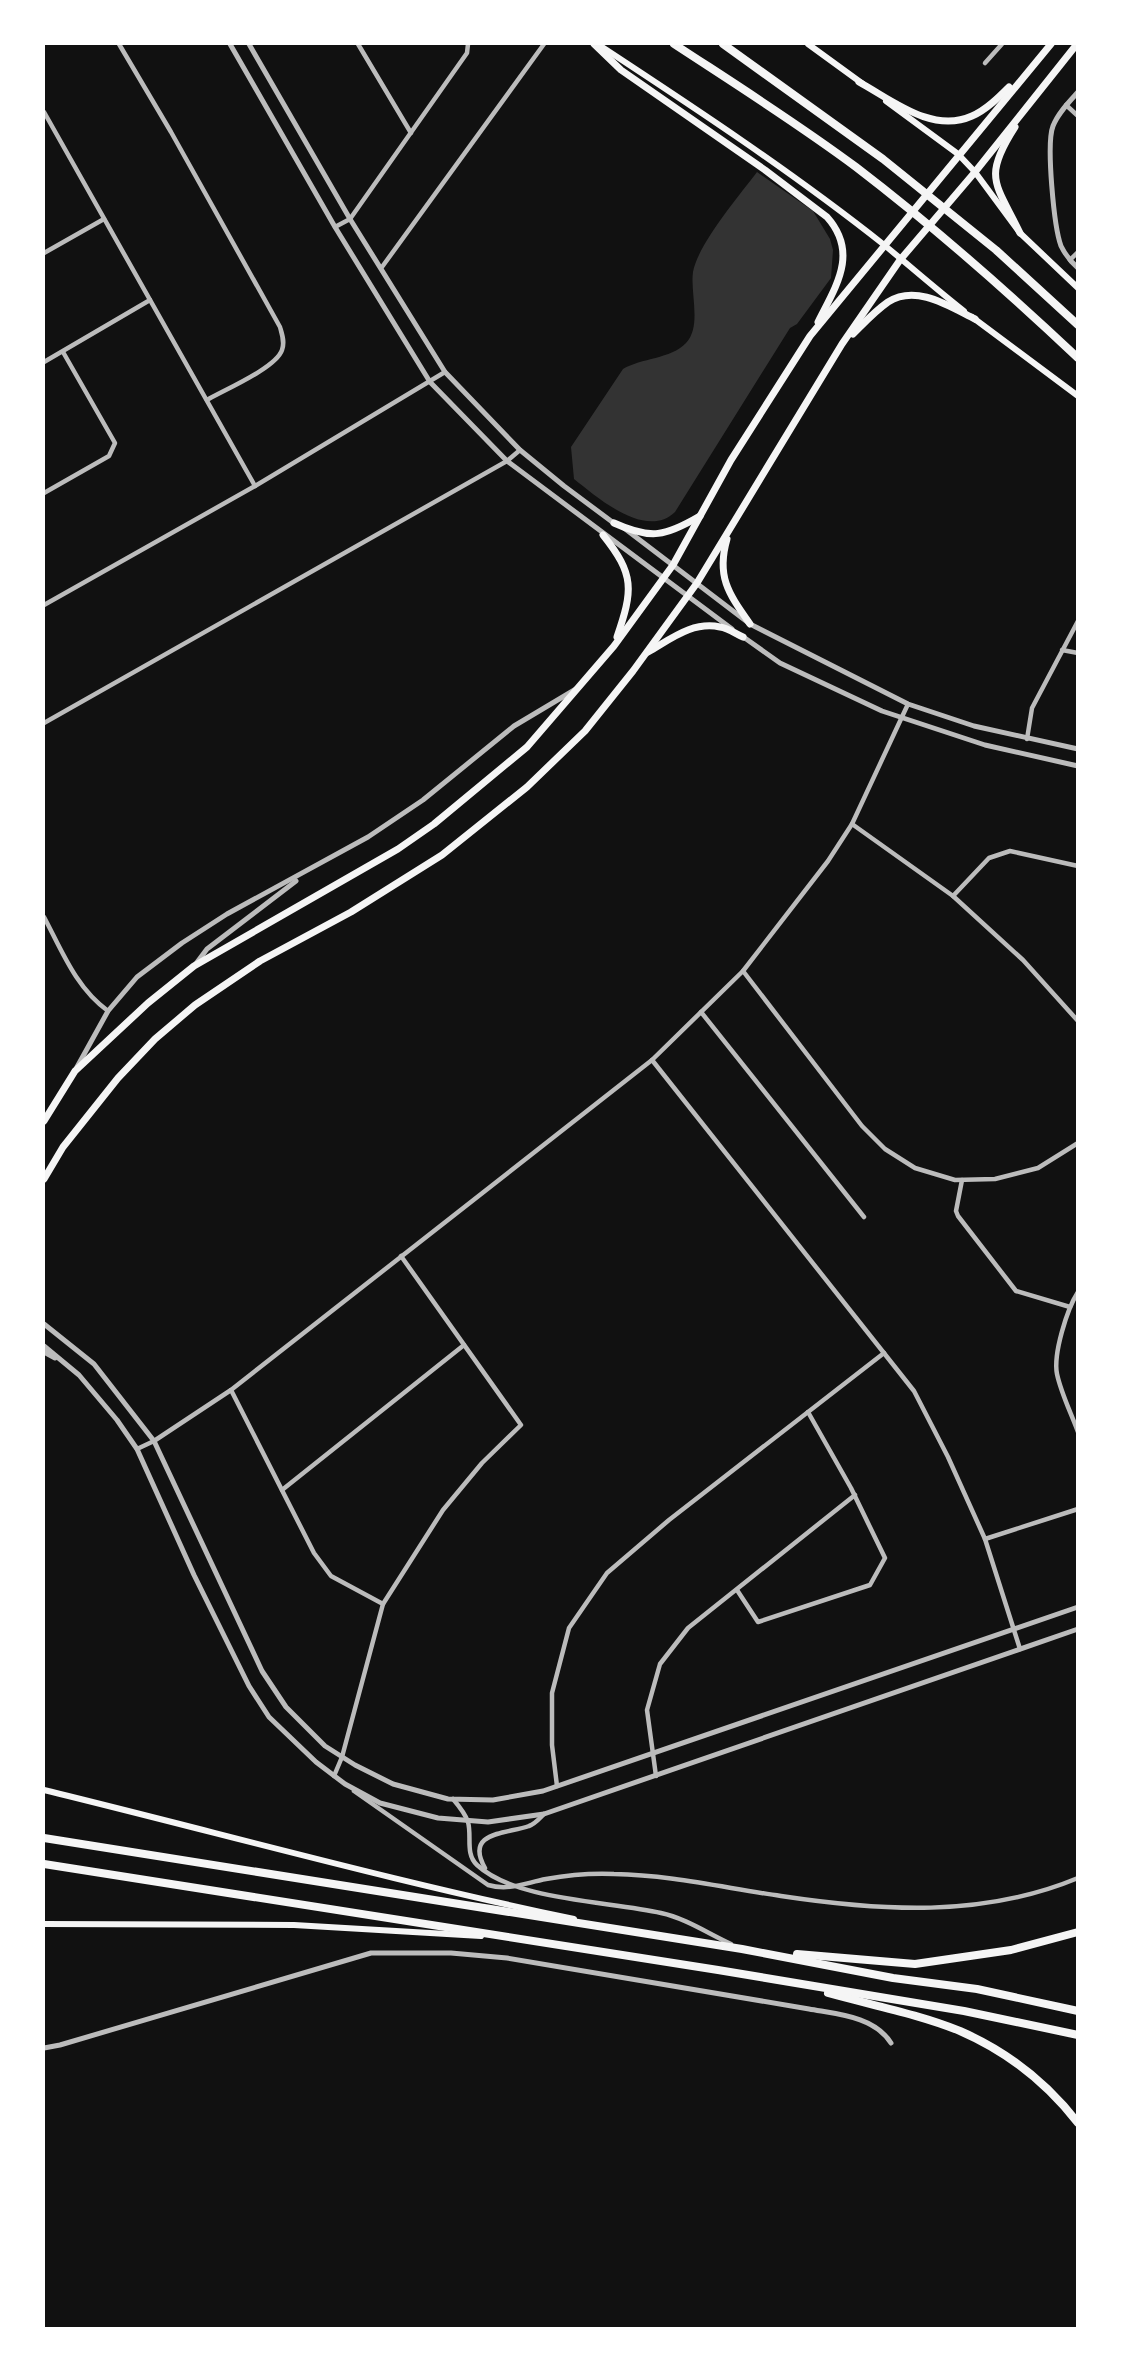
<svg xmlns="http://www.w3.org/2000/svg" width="1121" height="2372" font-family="Helvetica,sans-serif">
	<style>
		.water { fill: #333 }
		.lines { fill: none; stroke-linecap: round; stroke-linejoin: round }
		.minor { stroke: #bcbcbc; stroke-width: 4.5 }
		.tertiary { stroke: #bcbcbc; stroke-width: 5 }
		.secondary { stroke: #f5f5f5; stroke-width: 6 }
		.primary { stroke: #f5f5f5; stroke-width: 7 }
		.motorway { stroke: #f5f5f5; stroke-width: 8 }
	</style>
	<rect width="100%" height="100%" fill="#111"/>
	<path class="water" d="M757 172 813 211 830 239 833 250 831 278 797 324 790 328 675 512C646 540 598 498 574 479L571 447 623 369C641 358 671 359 686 343 702 326 690 293 693 272 698 244 739 196 757 172Z"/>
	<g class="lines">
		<g class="minor">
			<path d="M119 44 171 132 280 327C282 334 285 342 282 350 276 368 224 390 207 400"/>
			<polyline points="358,44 411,133"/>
			<polyline points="985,63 1002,44"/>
			<polyline points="1066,105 1078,116"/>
			<polyline points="44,112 255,486"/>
			<polyline points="335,227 350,219 467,53 468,44"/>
			<polyline points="44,253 104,219"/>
			<polyline points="1070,260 1078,252"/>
			<polyline points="382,267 544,44"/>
			<polyline points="44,362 150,300"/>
			<polyline points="44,493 109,456 115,443 63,352"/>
			<polyline points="44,605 255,486 445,372"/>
			<polyline points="1062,650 1078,653"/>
			<polyline points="44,723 507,461 520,450"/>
			<polyline points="1027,739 1032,708 1078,621"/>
			<polyline points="852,824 953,896 1023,960 1078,1021"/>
			<polyline points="953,896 989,858 1010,851 1078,866"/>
			<path d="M44 917C62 951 76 988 108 1011"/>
			<polyline points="743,971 862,1126 885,1149 915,1168 955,1180 995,1179 1038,1168 1078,1143"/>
			<polyline points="701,1012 864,1217"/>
			<polyline points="652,1060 914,1391 948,1457 985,1539 1020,1649"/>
			<polyline points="962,1180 956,1211 958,1216 1016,1291 1070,1307"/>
			<path d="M1078 1292C1067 1309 1053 1354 1057 1374 1061 1393 1071 1413 1078 1432"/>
			<polyline points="231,1390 314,1553 331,1576 383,1604"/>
			<polyline points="137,1449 154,1441 231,1390 652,1060 743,971 828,861 852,824 908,704"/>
			<polyline points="282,1490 464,1345"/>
			<polyline points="985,1539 1078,1509"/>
			<polyline points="737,1590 758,1622 870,1585 885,1558 851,1488 808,1412"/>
			<polyline points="334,1776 342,1757 383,1604 443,1510 482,1463 521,1425 401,1256"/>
			<polyline points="656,1776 647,1710 660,1664 688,1628 855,1495"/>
			<polyline points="557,1786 552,1745 552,1693 569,1628 607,1573 669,1520 884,1353"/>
			<path d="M354 1791 488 1885C509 1891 525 1883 546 1879 568 1875 591 1873 614 1874 671 1875 725 1888 781 1896 881 1911 982 1918 1078 1878"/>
			<path d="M453 1799C459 1806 465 1813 468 1822 472 1836 465 1854 477 1865 516 1901 609 1901 661 1913 685 1918 709 1934 731 1944"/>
			<path d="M485 1868C464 1831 507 1834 529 1826 535 1824 539 1819 544 1814"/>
		</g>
		<g class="tertiary">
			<polyline points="230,44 335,227 430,382 507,461 732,629"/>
			<polyline points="249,44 350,219 445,372 520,450 564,486 615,524"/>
			<path d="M1078 92C1069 102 1058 113 1053 126 1046 144 1054 227 1061 246 1065 254 1071 262 1078 268"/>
			<polyline points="624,528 750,624 908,704 974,726 1078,749"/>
			<polyline points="742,636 780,663 882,711 985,745 1078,766"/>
			<polyline points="195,965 207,949 296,881"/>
			<polyline points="77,1067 108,1011 137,977 182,943 227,914 368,837 423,800 514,726 576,689"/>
			<polyline points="44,1324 94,1364 154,1441 262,1671 286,1707 325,1746 355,1765 393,1784 448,1799 493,1800 543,1791 1078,1607"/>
			<polyline points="44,1346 79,1375 117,1420 137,1449 194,1575 249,1686 269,1717 316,1762 345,1784 380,1803 438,1818 488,1822 544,1814 1078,1629"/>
			<polyline points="44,1352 55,1358"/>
			<path d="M44 2048 60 2045 371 1953H451L507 1958 809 2009C836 2014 874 2016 891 2043"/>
		</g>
		<g class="secondary">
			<polyline points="808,44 863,84"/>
			<path d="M599 45C695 108 792 172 883 244 910 266 936 289 964 311"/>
			<polyline points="886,101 958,154 975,172 1020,233 1078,288"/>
			<polyline points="972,317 1078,396"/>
			<path d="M44 1790C220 1833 396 1882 574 1919"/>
			<polyline points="44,1924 294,1925 481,1936"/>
		</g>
		<g class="primary">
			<path d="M594 44 621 70 765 170 827 217C859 253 836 286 818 322"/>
			<path d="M859 82C892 100 932 134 972 116 986 110 999 97 1009 87"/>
			<path d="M1015 127C982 178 996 183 1020 233"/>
			<path d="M853 334C864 323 875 311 888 302 916 284 949 306 975 319"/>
			<path d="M614 523C651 540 666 536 700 516"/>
			<path d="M603 535C635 575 633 590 617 637"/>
			<path d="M727 539C716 577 729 594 750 624"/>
			<path d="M648 652C671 639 693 621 720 627 728 628 736 634 743 637"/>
			<polyline points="44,1121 75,1071 148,1003 194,966 398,849 434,824 527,747 614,646 673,565 731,460 810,336 1051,44"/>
			<polyline points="44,1179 63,1147 118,1078 155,1039 195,1005 260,961 351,912 442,855 527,787 585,731 633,671 697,583 842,344 900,260 975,172 1077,44"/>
		</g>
		<g class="motorway">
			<path d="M674 44C735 84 797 123 856 167 933 226 1007 291 1078 358"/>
			<polyline points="723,44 883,159 996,250 1078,325"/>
			<polyline points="44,1838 742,1949 893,1978 977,1989 1078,2011"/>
			<polyline points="44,1864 718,1970 964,2011 1078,2035"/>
			<polyline points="797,1954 915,1964 1011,1950 1078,1932"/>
			<path d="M828 1993C871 2005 918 2014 960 2031 1006 2051 1047 2083 1078 2123"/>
		</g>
	</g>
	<rect width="1121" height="2372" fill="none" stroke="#ffffff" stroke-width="90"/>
</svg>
